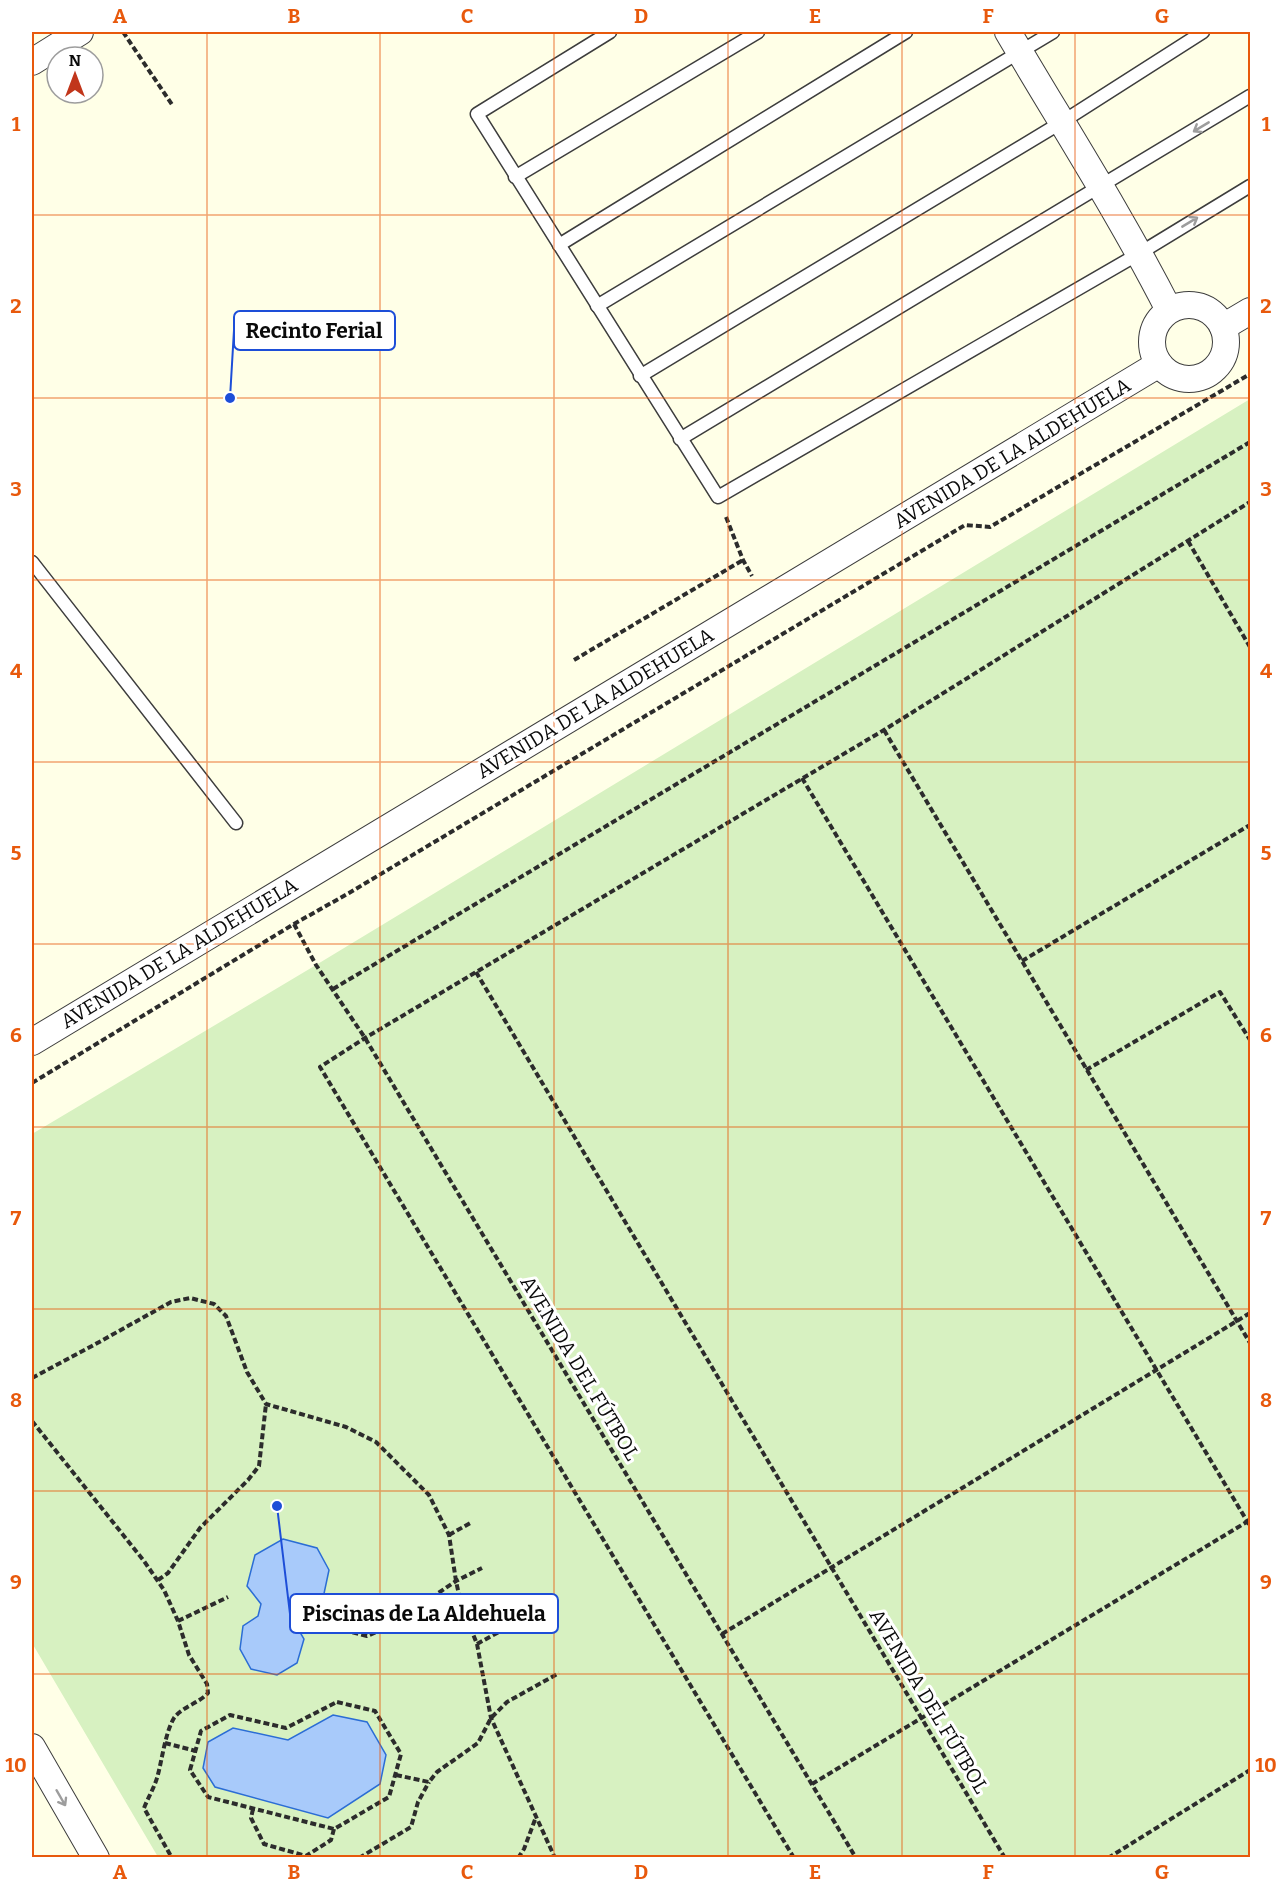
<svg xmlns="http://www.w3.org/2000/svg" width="1282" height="1889" font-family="Bitter,serif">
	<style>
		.pitch { fill: #d7f1c1 }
		.water { fill: #a8cafa; stroke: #2b6dd5; stroke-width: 1.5 }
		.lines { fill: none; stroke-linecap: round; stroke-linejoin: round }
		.lane-casing { stroke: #3d3d3d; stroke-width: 15 }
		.street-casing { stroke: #3d3d3d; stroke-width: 28 }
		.path { stroke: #2c2c2c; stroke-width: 4; stroke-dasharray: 6 3; stroke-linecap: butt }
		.lane { stroke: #fff; stroke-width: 12 }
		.street { stroke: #fff; stroke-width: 26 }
		.oneway { stroke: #9d9d9d }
		.grid { fill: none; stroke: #e8590c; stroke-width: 1.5; stroke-opacity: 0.55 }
		.labels { text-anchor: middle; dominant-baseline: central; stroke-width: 6; stroke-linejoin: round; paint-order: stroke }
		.street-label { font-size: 20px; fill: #0a0a0a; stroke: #fff }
		.leader { fill: none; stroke: #1d4ed8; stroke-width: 2 }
		.callout-dot { fill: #1d4ed8; stroke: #fff; stroke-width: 2 }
		.callout { fill: #fff; stroke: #1d4ed8; stroke-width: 2 }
		.callout-label { font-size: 21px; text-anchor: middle; font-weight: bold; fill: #0a0a0a }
		.neatline { fill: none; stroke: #e8590c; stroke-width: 2 }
		.grid-label { font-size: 20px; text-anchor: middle; font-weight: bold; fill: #e8590c }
	</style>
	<rect width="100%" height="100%" fill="#ffffe7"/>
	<polygon class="pitch" points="1250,399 1250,1857 158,1857 32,1643 32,1134 316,965"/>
	<g class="water">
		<polygon points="283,1539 317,1548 329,1570 322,1603 298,1617 297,1627 304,1639 297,1663 277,1675 251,1669 240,1649 243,1626 258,1616 261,1604 247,1586 255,1555"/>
		<polygon points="333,1715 367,1722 386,1755 380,1784 328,1818 215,1787 203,1768 208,1742 233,1728 288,1740"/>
	</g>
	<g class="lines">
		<defs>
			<g id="lane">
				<polyline points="610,32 477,114 718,497 1140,253 1250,186"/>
				<polyline points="515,177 758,32"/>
				<polyline points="559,245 906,32"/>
				<polyline points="597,306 1053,32"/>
				<polyline points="640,376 1062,122 1203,32"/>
				<polyline points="680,439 1250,96"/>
				<polyline points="32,562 236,823"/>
			</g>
			<g id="street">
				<path d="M1008 32C1062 124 1120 214 1169 310"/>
				<polyline points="32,62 80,32"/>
				<circle cx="1189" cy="342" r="37"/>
				<polyline points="1223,327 1250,311"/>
				<polyline points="32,1042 1159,364"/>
				<polyline points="32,1747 96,1858"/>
			</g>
		</defs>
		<use href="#lane" class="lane-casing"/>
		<use href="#street" class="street-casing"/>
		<g class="path">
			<polyline points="123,32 173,106"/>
			<polyline points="726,517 743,560 752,576"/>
			<polyline points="1188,541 1250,647"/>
			<polyline points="574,660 743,560"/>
			<polyline points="884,730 1250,1343"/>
			<polyline points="802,778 1250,1526"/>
			<polyline points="294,924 316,965 365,1038 856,1858"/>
			<polyline points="1022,961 1250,825"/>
			<polyline points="476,972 1005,1858"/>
			<polyline points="333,989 1250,442"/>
			<polyline points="1086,1070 1220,992 1250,1040"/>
			<polyline points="32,1083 294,924 349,893 965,525 990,527 1250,374"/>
			<polyline points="32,1378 92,1346 171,1302 190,1298 214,1304 226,1316 247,1372 266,1404 346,1427 376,1442 429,1495 449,1535 456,1581 461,1604 477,1644 491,1718 555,1858"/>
			<path d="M32 1421 144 1561 164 1590 178 1621 189 1655 207 1684 208 1693C199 1703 182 1707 174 1718 165 1733 162 1761 157 1778 154 1788 148 1798 144 1808L172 1858"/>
			<polyline points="449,1535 472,1522"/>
			<polyline points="158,1580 168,1573 200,1528 248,1480 259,1466 266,1404"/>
			<polyline points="178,1621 228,1597"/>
			<polyline points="335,1628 367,1636 388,1627 456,1581 482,1568"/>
			<polyline points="722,1634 1250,1313"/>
			<polyline points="477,1644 515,1623"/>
			<polygon points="337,1702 375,1711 401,1754 389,1797 334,1829 208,1797 190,1770 201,1731 230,1715 286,1728"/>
			<polyline points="165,1743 196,1751"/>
			<polyline points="396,1775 429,1782 437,1772 478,1743 491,1718 507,1702 559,1673"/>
			<polyline points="812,1784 1250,1520"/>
			<polyline points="253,1809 251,1818 264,1844 306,1856 331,1840 334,1829"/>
			<polyline points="359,1858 411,1827 418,1802 429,1782"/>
			<polyline points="518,1858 524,1849 536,1817"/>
			<polyline points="794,1858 320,1067 365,1038 884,730 1250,502"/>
			<polyline points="1108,1858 1250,1770"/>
		</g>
		<use href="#lane" class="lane"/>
		<use href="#street" class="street"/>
	</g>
	<defs><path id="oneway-shaft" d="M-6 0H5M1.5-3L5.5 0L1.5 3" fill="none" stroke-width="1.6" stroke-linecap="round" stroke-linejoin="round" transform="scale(1.5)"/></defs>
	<g class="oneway">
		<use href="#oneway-shaft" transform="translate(1201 127) rotate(149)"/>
		<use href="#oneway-shaft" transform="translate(1190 222) rotate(-31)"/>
		<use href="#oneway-shaft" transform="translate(61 1798) rotate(60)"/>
	</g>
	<path class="grid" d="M207 32V1858M380 32V1858M554 32V1858M728 32V1858M902 32V1858M1075 32V1858M32 215H1250M32 398H1250M32 580H1250M32 762H1250M32 944H1250M32 1127H1250M32 1309H1250M32 1491H1250M32 1674H1250"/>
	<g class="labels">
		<g class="street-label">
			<text transform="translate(1012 453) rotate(-31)">AVENIDA DE LA ALDEHUELA</text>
			<text transform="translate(595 703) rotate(-31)">AVENIDA DE LA ALDEHUELA</text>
			<text transform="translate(179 953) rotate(-31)">AVENIDA DE LA ALDEHUELA</text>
			<text transform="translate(580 1368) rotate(59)">AVENIDA DEL FÚTBOL</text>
			<text transform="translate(929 1701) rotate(59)">AVENIDA DEL FÚTBOL</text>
		</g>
	</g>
	<path class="leader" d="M230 398L234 330M277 1506L290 1614"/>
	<g class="callout-dot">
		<circle cx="230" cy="398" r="6"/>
		<circle cx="277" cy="1506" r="6"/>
	</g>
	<g class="callout">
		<rect x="234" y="311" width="161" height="39" rx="6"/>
		<rect x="290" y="1594" width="268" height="39" rx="6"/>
	</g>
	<g class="callout-label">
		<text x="314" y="338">Recinto Ferial</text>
		<text x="424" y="1621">Piscinas de La Aldehuela</text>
	</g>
	<rect width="1282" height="1889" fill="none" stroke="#ffffff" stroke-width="66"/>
	<g transform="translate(75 75)"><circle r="28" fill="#ffffff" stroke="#9d9d9d" stroke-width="1.5"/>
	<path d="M0-4.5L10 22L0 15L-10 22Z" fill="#c1361b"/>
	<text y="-9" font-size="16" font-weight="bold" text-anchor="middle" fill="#0a0a0a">N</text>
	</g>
	<rect x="33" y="33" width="1216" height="1823" class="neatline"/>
	<g class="grid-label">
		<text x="120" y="23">A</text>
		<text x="294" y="23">B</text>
		<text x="467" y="23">C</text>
		<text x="641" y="23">D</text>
		<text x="815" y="23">E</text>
		<text x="988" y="23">F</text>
		<text x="1162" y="23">G</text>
		<text x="16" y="131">1</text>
		<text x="1266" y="131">1</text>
		<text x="16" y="313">2</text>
		<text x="1266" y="313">2</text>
		<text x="16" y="496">3</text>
		<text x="1266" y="496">3</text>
		<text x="16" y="678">4</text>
		<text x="1266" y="678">4</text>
		<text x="16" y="860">5</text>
		<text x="1266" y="860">5</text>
		<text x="16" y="1042">6</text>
		<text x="1266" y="1042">6</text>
		<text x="16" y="1225">7</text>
		<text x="1266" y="1225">7</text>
		<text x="16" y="1407">8</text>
		<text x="1266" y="1407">8</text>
		<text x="16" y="1589">9</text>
		<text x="1266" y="1589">9</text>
		<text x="16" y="1772">10</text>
		<text x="1266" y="1772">10</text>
		<text x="120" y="1879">A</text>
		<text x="294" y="1879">B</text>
		<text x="467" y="1879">C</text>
		<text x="641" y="1879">D</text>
		<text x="815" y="1879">E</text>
		<text x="988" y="1879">F</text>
		<text x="1162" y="1879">G</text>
	</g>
</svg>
